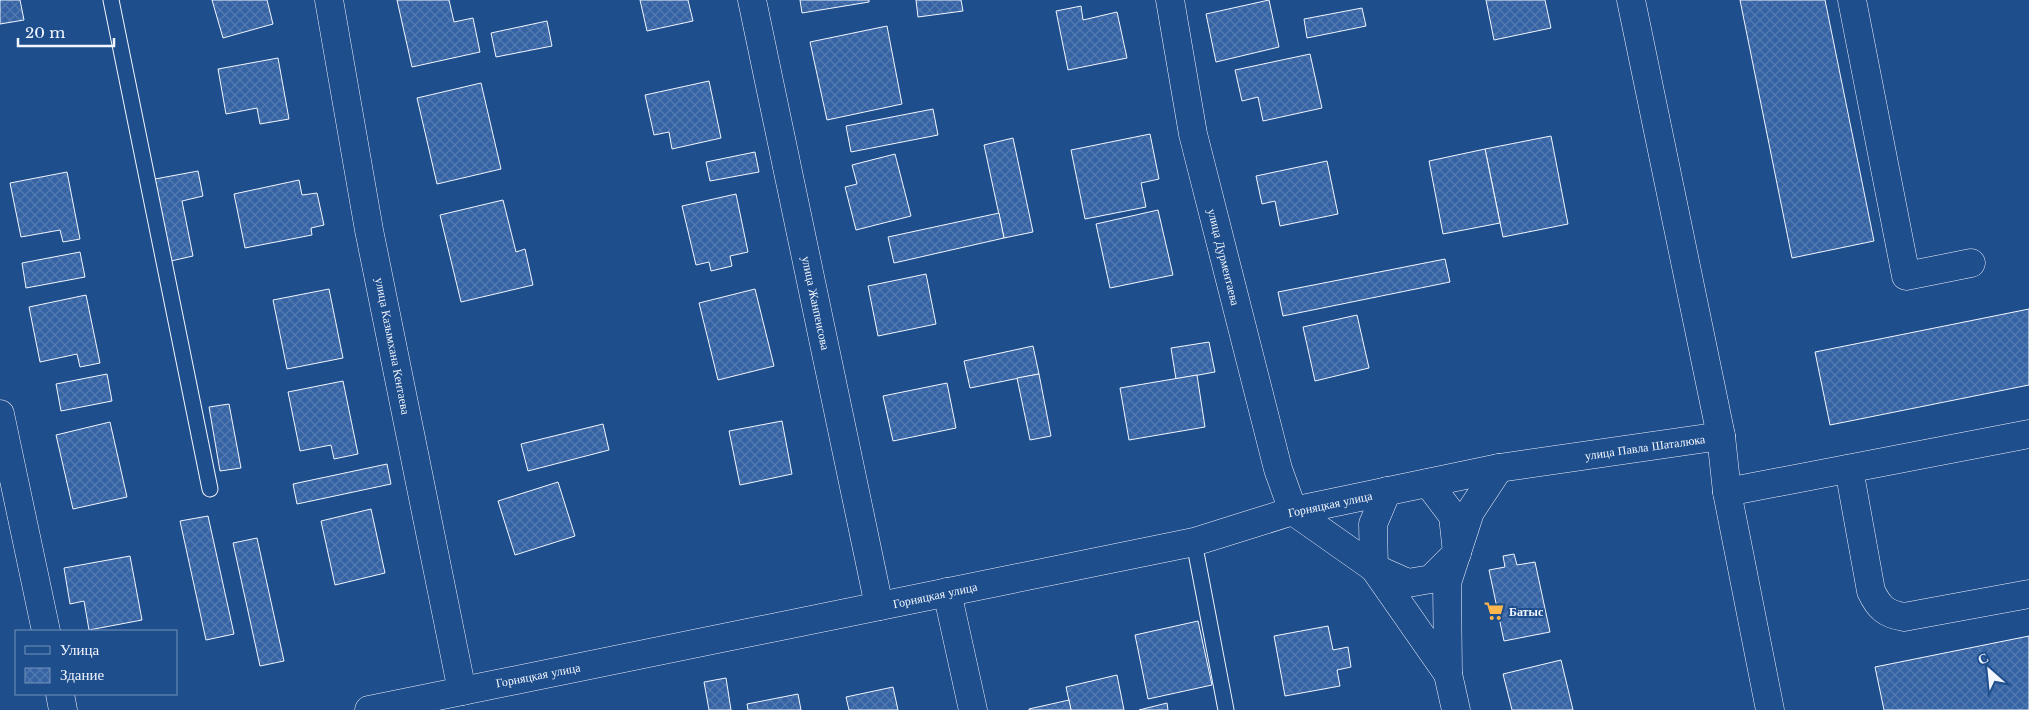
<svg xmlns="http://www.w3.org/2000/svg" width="2029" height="710" font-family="'Libre Baskerville',serif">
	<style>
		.building { fill: url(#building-cross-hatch); stroke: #f2f6ff }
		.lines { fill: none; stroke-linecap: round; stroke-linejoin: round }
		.service-casing { stroke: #f2f6ff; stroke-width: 17 }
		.minor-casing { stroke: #f2f6ff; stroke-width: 29 }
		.tertiary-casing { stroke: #f2f6ff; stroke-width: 29 }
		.service { stroke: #1f4e8c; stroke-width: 15 }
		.minor { stroke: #1f4e8c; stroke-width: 28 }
		.tertiary { stroke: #1f4e8c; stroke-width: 28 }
		.labels { text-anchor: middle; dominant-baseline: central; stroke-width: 4; stroke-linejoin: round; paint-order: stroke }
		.street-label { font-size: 12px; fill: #f2f6ff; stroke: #1f4e8c }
		.poi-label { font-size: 12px; font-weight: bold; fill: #f2f6ff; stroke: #1f4e8c; text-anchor: start }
	</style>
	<defs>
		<pattern id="building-cross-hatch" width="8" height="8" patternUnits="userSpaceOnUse" patternTransform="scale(1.25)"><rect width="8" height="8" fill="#3563a3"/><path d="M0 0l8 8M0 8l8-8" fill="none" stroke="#537ab1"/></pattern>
	</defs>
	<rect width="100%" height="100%" fill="#1f4e8c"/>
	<g class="building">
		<polygon points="0,0 20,0 24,20 0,24"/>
		<polygon points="212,0 267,0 273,24 223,38"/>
		<polygon points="397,0 449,0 454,22 473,18 480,52 412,67"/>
		<polygon points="640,0 688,0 693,21 647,31"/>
		<polygon points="800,0 869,0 869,2 802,13"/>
		<polygon points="916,0 961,0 963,11 918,17"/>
		<polygon points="1269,0 1279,47 1216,62 1206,14"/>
		<polygon points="1486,0 1545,0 1551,28 1494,40"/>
		<polygon points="1740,0 1825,0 1874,241 1792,258"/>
		<polygon points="1081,6 1083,20 1117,12 1127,58 1068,70 1056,11"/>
		<polygon points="1362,8 1366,26 1307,38 1304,19"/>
		<polygon points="547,21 552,46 496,57 491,33"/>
		<polygon points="887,26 902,104 827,120 810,42"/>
		<polygon points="1310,54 1322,108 1263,121 1258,97 1242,101 1235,70"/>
		<polygon points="278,58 289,119 260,124 257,108 226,114 218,69"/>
		<polygon points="709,81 721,138 672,149 669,132 654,135 645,95"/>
		<polygon points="481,83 501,169 437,184 417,98"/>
		<polygon points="933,109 938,135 851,152 846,126"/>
		<polygon points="1150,134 1159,179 1141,183 1146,207 1085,219 1071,150"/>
		<polygon points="1551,136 1568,224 1503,237 1485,149"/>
		<polygon points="1013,138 1033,232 1004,238 984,145"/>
		<polygon points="1485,149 1500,223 1443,234 1429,161"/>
		<polygon points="755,152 759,172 710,181 706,162"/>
		<polygon points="895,154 911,216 856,230 845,187 857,184 852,165"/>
		<polygon points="1327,161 1338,214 1280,226 1275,201 1262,204 1256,176"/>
		<polygon points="198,171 203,196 182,201 193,256 171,261 155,179"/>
		<polygon points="67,172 80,239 63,242 60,230 21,237 10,183"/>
		<polygon points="299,180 302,195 317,193 324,225 311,228 312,235 245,248 234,194"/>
		<polygon points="736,194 748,252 730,256 732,266 711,271 709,262 696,265 682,206"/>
		<polygon points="503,200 516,252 525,249 533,285 461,302 440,215"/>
		<polygon points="1158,210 1173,275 1110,288 1096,224"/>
		<polygon points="999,213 1004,238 894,263 888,237"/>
		<polygon points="80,252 85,277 26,288 22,263"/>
		<polygon points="1445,259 1450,282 1283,316 1278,292"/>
		<polygon points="926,274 936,324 878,336 868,286"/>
		<polygon points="329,289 343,358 287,369 273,300"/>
		<polygon points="755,289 774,366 718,380 699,303"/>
		<polygon points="86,295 100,363 80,367 77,354 40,362 29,307"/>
		<polygon points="2029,309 2029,385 1830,425 1815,352"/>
		<polygon points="1357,315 1369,368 1315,381 1303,327"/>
		<polygon points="1209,342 1215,372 1176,379 1171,348"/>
		<polygon points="1033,346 1039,374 970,388 964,361"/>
		<polygon points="107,374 112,401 61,411 56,384"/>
		<polygon points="1039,374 1051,436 1030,440 1017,378"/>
		<polygon points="1197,375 1205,427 1129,440 1120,388"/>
		<polygon points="343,381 358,454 334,459 331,445 300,451 288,392"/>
		<polygon points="947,383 956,428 893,441 883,396"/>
		<polygon points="229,404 241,468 220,471 209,407"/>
		<polygon points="782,421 792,474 740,485 729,431"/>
		<polygon points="110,422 127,497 73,509 56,435"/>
		<polygon points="603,424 609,450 528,471 521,444"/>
		<polygon points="387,464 391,484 297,504 293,484"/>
		<polygon points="558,482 575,536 515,555 498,501"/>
		<polygon points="371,509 385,573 335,585 321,521"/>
		<polygon points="208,516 234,634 206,640 180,521"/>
		<polygon points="257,538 284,661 260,666 233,543"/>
		<polygon points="1514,554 1517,565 1535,562 1550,632 1504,641 1489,570 1505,567 1503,556"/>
		<polygon points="130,556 142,620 89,630 84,601 70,604 64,568"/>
		<polygon points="1198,621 1212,685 1148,699 1135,635"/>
		<polygon points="1328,626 1333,650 1348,647 1351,667 1337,670 1340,686 1285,696 1274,636"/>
		<polygon points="2029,636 2029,710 1884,710 1875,667"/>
		<polygon points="1561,660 1573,710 1512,710 1503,674"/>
		<polygon points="1117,675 1124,710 1071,710 1066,687"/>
		<polygon points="726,678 731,710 709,710 704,682"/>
		<polygon points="893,687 898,710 849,710 846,697"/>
		<polygon points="798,694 801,710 748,710 747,704"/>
		<polygon points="1069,700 1071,710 1029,710 1029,709"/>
		<polygon points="1167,703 1168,710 1139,710"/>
	</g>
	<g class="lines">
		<defs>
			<g id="service">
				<polyline points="111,0 210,489"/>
				<polyline points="1194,542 1226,710"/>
			</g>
			<g id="minor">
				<polyline points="329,0 369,230 462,691"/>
				<polyline points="752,0 879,606"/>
				<polyline points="1170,0 1193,134 1278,469 1293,511 1374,568 1448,674"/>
				<polyline points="1852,0 1906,276 1971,263"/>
				<polyline points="0,414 46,631"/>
				<path d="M1849 469 1871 591C1879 608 1886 614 1904 617L2029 594"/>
				<polyline points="1387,491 1373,524 1374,568 1408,583 1431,579 1457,553 1453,516 1428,483"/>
				<polyline points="1727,492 2029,434"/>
				<polyline points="947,592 973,710"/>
				<polyline points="60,694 63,710"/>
				<polyline points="1456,710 1448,674 1447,583 1470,512 1499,468"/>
			</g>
			<g id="tertiary">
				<polyline points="1631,0 1721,436 1727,492 1770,710"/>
				<polyline points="369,710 1194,542 1293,511 1499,468 1721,436"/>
			</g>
		</defs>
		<use href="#service" class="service-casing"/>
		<use href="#minor" class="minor-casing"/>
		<use href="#tertiary" class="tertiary-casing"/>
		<use href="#service" class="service"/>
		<use href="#minor" class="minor"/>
		<use href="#tertiary" class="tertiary"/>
	</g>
	<defs>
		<symbol id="supermarket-bare" viewBox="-9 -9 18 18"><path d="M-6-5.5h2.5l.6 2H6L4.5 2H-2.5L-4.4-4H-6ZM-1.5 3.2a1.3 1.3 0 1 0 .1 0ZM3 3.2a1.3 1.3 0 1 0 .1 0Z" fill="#ffb74d" stroke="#1f4e8c" stroke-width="2.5" paint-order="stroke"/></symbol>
	</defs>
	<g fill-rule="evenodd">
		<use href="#supermarket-bare" x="1480" y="597" width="28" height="28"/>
	</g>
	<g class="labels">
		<g class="street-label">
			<text transform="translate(1224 257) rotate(76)">улица Дурментаева</text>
			<text transform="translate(816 303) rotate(78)">улица Жанпеисова</text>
			<text transform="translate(393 346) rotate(79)">улица Казымхана Кентаева</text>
			<text transform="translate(1645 447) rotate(-8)">улица Павла Шаталюка</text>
			<text transform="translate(1330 504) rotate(-12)">Горняцкая улица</text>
			<text transform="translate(935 595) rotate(-12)">Горняцкая улица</text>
			<text transform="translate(538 675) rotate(-11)">Горняцкая улица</text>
		</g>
		<g class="poi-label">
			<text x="1509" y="611">Батыс</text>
		</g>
	</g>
	<rect x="15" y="630" width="162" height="65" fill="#1f4e8c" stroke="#7391ba"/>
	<rect x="25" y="646" width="25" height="8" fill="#1f4e8c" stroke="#7391ba"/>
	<text x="60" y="655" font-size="15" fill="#f2f6ff">Улица</text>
	<rect x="25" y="668" width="25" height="15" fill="url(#building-cross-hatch)" stroke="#7391ba"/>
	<text x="60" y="680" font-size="15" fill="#f2f6ff">Здание</text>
	<g transform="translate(1989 670) rotate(333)" stroke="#1f4e8c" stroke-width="4" paint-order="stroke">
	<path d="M0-4L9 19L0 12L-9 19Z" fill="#f2f6ff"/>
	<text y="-8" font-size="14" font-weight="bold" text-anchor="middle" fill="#f2f6ff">С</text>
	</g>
	<path d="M18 38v8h96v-8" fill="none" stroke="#f2f6ff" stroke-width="2.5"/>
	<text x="25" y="38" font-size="15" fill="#f2f6ff" stroke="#1f4e8c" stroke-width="4" paint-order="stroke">20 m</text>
</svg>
